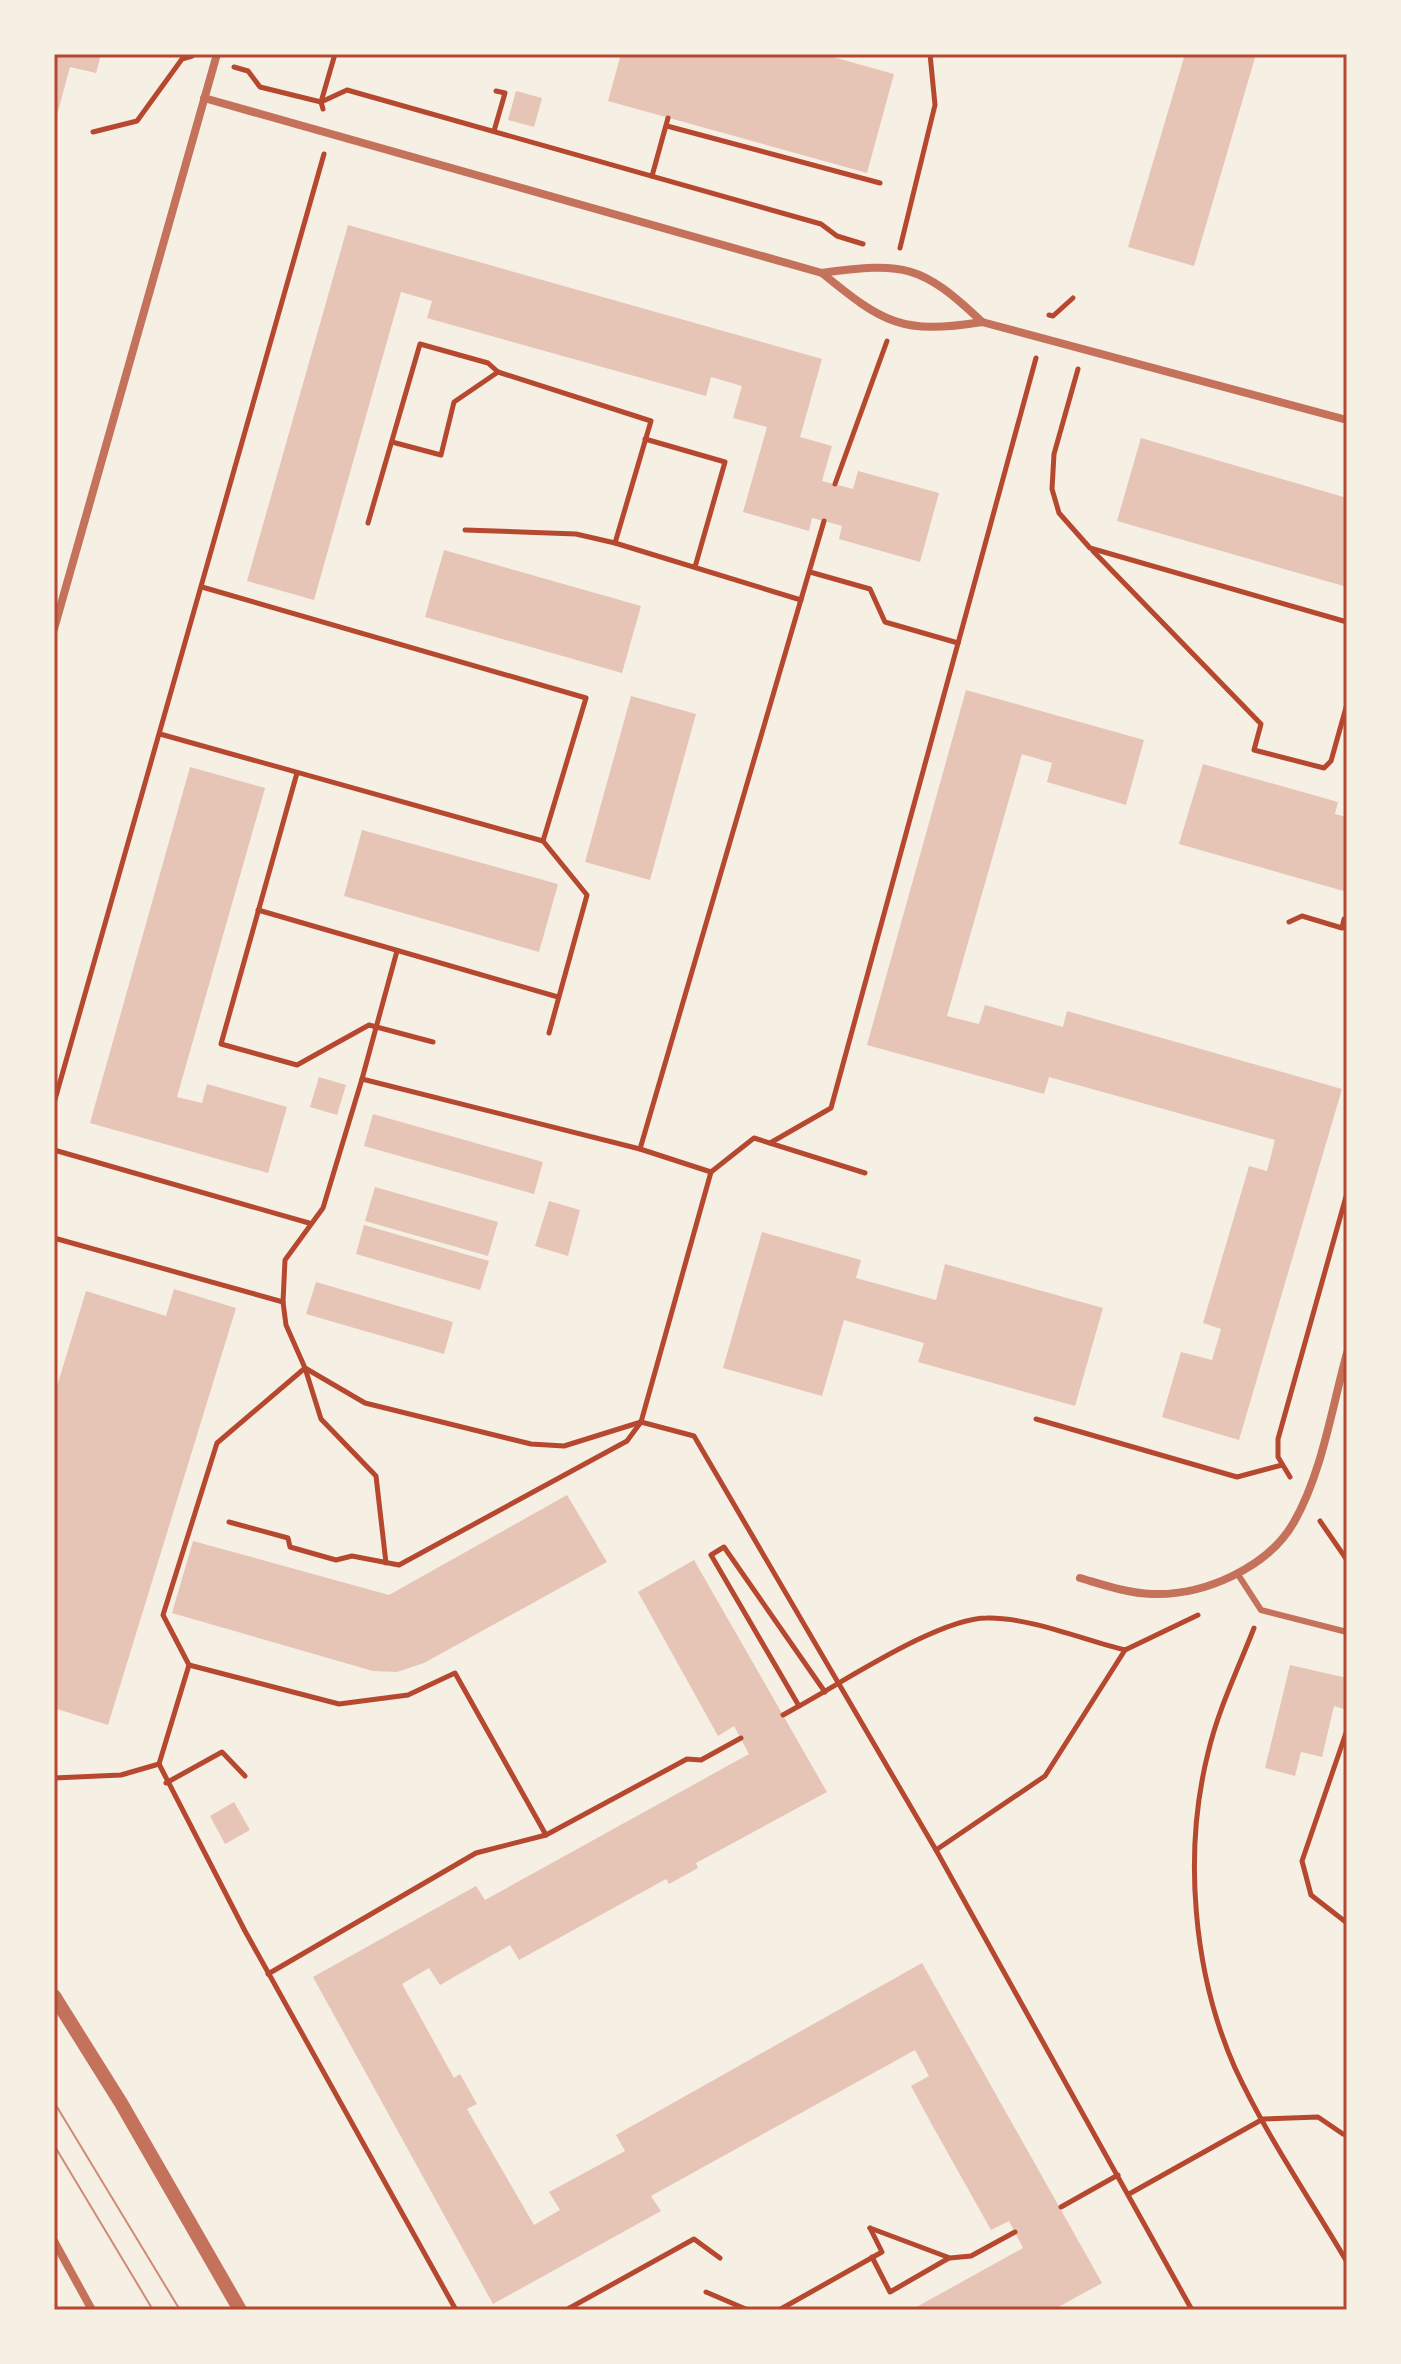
<svg xmlns="http://www.w3.org/2000/svg" width="1401" height="2364" font-family="Jost,sans-serif">
	<style>
		.building { fill: #e6c5b7 }
		.lines { fill: none; stroke-linecap: round; stroke-linejoin: round }
		.path { stroke: #b5482f; stroke-width: 5 }
		.service { stroke: #c5725c; stroke-width: 6 }
		.minor { stroke: #c5725c; stroke-width: 8 }
		.tertiary { stroke: #c5725c; stroke-width: 14 }
		.tram { stroke: #cf8b77; stroke-width: 2 }
		.neatline { fill: none; stroke: #b5482f; stroke-width: 3 }
	</style>
	<rect width="100%" height="100%" fill="#f6efe4"/>
	<g class="building">
		<polygon points="54,54 101,54 96,73 70,67 55,122"/>
		<polygon points="621,54 822,54 894,74 867,173 608,101"/>
		<polygon points="1185,54 1256,54 1194,266 1128,247"/>
		<polygon points="516,91 542,98 534,127 508,120"/>
		<polygon points="348,225 822,359 800,437 832,446 822,481 853,489 858,471 939,493 920,562 839,539 842,526 824,521 812,518 809,531 743,512 767,427 733,418 742,386 711,377 706,396 427,318 432,301 401,292 314,600 247,581"/>
		<polygon points="1141,438 1347,498 1347,587 1117,521"/>
		<polygon points="444,550 641,606 622,673 425,617"/>
		<polygon points="966,690 1144,740 1126,805 1047,782 1052,763 1022,754 947,1016 979,1024 985,1005 1063,1027 1067,1011 1342,1089 1239,1440 1162,1417 1181,1352 1212,1360 1221,1329 1203,1323 1249,1166 1267,1171 1275,1140 1049,1077 1044,1094 867,1045"/>
		<polygon points="631,696 696,714 650,880 585,862"/>
		<polygon points="1203,764 1338,802 1335,814 1347,817 1347,892 1179,844"/>
		<polygon points="190,767 265,788 177,1097 202,1103 207,1084 287,1107 268,1173 90,1123"/>
		<polygon points="362,830 558,884 539,952 344,896"/>
		<polygon points="319,1077 346,1085 337,1115 310,1107"/>
		<polygon points="373,1114 543,1162 534,1194 364,1146"/>
		<polygon points="375,1187 498,1222 488,1256 365,1221"/>
		<polygon points="549,1201 580,1210 568,1256 535,1246"/>
		<polygon points="364,1225 489,1261 480,1290 356,1254"/>
		<polygon points="762,1232 861,1260 856,1278 936,1300 945,1264 1103,1308 1075,1406 918,1362 924,1343 844,1320 822,1396 723,1368"/>
		<polygon points="316,1282 453,1322 444,1354 306,1314"/>
		<polygon points="174,1289 236,1308 108,1725 54,1708 54,1396 86,1291 166,1316"/>
		<polygon points="567,1495 607,1562 424,1663 397,1672 373,1671 172,1613 193,1541 389,1595"/>
		<polygon points="694,1560 827,1792 696,1863 698,1868 669,1884 666,1879 519,1960 510,1945 440,1985 429,1968 402,1984 454,2078 460,2074 477,2104 467,2109 534,2225 560,2210 549,2192 625,2151 616,2135 922,1963 1102,2283 1053,2310 911,2310 1023,2248 1009,2221 991,2230 931,2123 911,2086 929,2076 915,2050 651,2196 661,2211 493,2304 313,1977 476,1886 485,1900 749,1754 734,1726 718,1736 638,1592"/>
		<polygon points="1290,1665 1347,1678 1347,1710 1334,1706 1322,1757 1301,1752 1295,1776 1265,1768"/>
		<polygon points="234,1802 250,1830 225,1844 210,1816"/>
	</g>
	<g class="lines">
		<g class="path">
			<polyline points="234,67 248,71 260,87 321,102 347,90 821,224 837,236 863,244"/>
			<polyline points="323,109 321,102 335,54"/>
			<polyline points="667,126 880,183"/>
			<polyline points="494,131 505,93 496,91"/>
			<polyline points="93,132 137,121 182,59 192,56"/>
			<polyline points="652,176 668,118"/>
			<polyline points="900,248 935,105 930,54"/>
			<polyline points="1049,315 1053,316 1073,298"/>
			<polyline points="1078,369 1054,454 1052,489 1059,513 1090,548 1347,622"/>
			<polyline points="645,439 725,462 695,567"/>
			<polyline points="392,442 441,455 454,402 498,372"/>
			<polyline points="835,484 887,341"/>
			<polyline points="368,523 420,344 488,363 498,372 651,421 615,543 801,600"/>
			<polyline points="465,530 576,534 615,543"/>
			<polyline points="1093,551 1261,724 1254,750 1324,768 1331,761 1347,704"/>
			<polyline points="810,572 870,589 885,622 958,643"/>
			<polyline points="160,734 543,841 586,698 202,587"/>
			<polyline points="297,773 221,1044 297,1065 369,1025 433,1042"/>
			<polyline points="543,841 587,895 549,1033"/>
			<polyline points="258,910 558,997"/>
			<polyline points="1289,922 1302,916 1342,928 1344,919 1347,920"/>
			<polyline points="362,1079 397,951"/>
			<polyline points="54,1103 324,154"/>
			<polyline points="770,1143 831,1108 1036,358"/>
			<polyline points="640,1149 362,1079 323,1208 285,1260 283,1302 286,1325 305,1368 365,1403 531,1444 564,1446 641,1422"/>
			<polyline points="54,1150 309,1223"/>
			<polyline points="711,1172 640,1149 824,521"/>
			<polyline points="711,1172 754,1138 865,1173"/>
			<polyline points="54,1238 283,1302"/>
			<polyline points="1036,1419 1237,1477 1282,1465"/>
			<polyline points="641,1422 694,1436 936,1850 1192,2310"/>
			<polyline points="1290,1477 1278,1457 1278,1439 1347,1193"/>
			<polyline points="1320,1521 1347,1560"/>
			<polyline points="229,1522 288,1538 290,1547 336,1560 352,1556 399,1565 627,1441 641,1422 711,1172"/>
			<polyline points="386,1563 376,1476 321,1419 305,1368 217,1443 163,1615 189,1665 159,1764 245,1931 456,2310"/>
			<path d="M1254 1628C1238 1669 1218 1710 1208 1753 1183 1853 1193 1973 1235 2068 1266 2135 1310 2199 1347 2262"/>
			<polyline points="189,1665 339,1704 408,1695 455,1673 546,1835"/>
			<path d="M825 1692 724 1547 711 1555 799 1706C845 1681 939 1618 987 1618 1028 1617 1084 1640 1125 1650L1198 1615"/>
			<polyline points="783,1715 799,1706"/>
			<polyline points="1347,1730 1302,1861 1311,1895 1347,1923"/>
			<polyline points="54,1778 121,1775 159,1764"/>
			<polyline points="166,1783 222,1752 245,1776"/>
			<polyline points="936,1850 1045,1776 1125,1650"/>
			<polyline points="268,1974 476,1853 546,1835 687,1759 701,1760 741,1738"/>
			<polyline points="1129,2194 1263,2119 1318,2117 1343,2134"/>
			<polyline points="1061,2207 1118,2175"/>
			<polyline points="870,2228 950,2258 971,2256 1015,2232"/>
			<polyline points="872,2257 890,2292 949,2258"/>
			<polyline points="706,2292 748,2310"/>
			<polyline points="566,2310 694,2239 720,2258"/>
			<polyline points="779,2310 882,2252 870,2228"/>
		</g>
		<polyline class="service" points="1237,1573 1261,1610 1347,1632"/>
		<g class="minor">
			<path d="M204 98 822 273C883 323 902 335 982 322L1347 420"/>
			<path d="M822 273C904 262 921 264 982 322"/>
			<polyline points="54,629 217,54"/>
			<path d="M1080 1578C1104 1585 1127 1593 1152 1594 1203 1596 1268 1568 1294 1522 1322 1473 1332 1407 1347 1353"/>
			<polyline points="54,2241 92,2310"/>
		</g>
		<polyline class="tertiary" points="54,1996 121,2103 240,2310"/>
		<g class="tram">
			<polyline points="54,2102 180,2310"/>
			<polyline points="54,2145 153,2310"/>
		</g>
	</g>
	<rect width="1401" height="2364" fill="none" stroke="#f6efe4" stroke-width="112"/>
	<rect x="56" y="56" width="1289" height="2252" class="neatline"/>
</svg>
